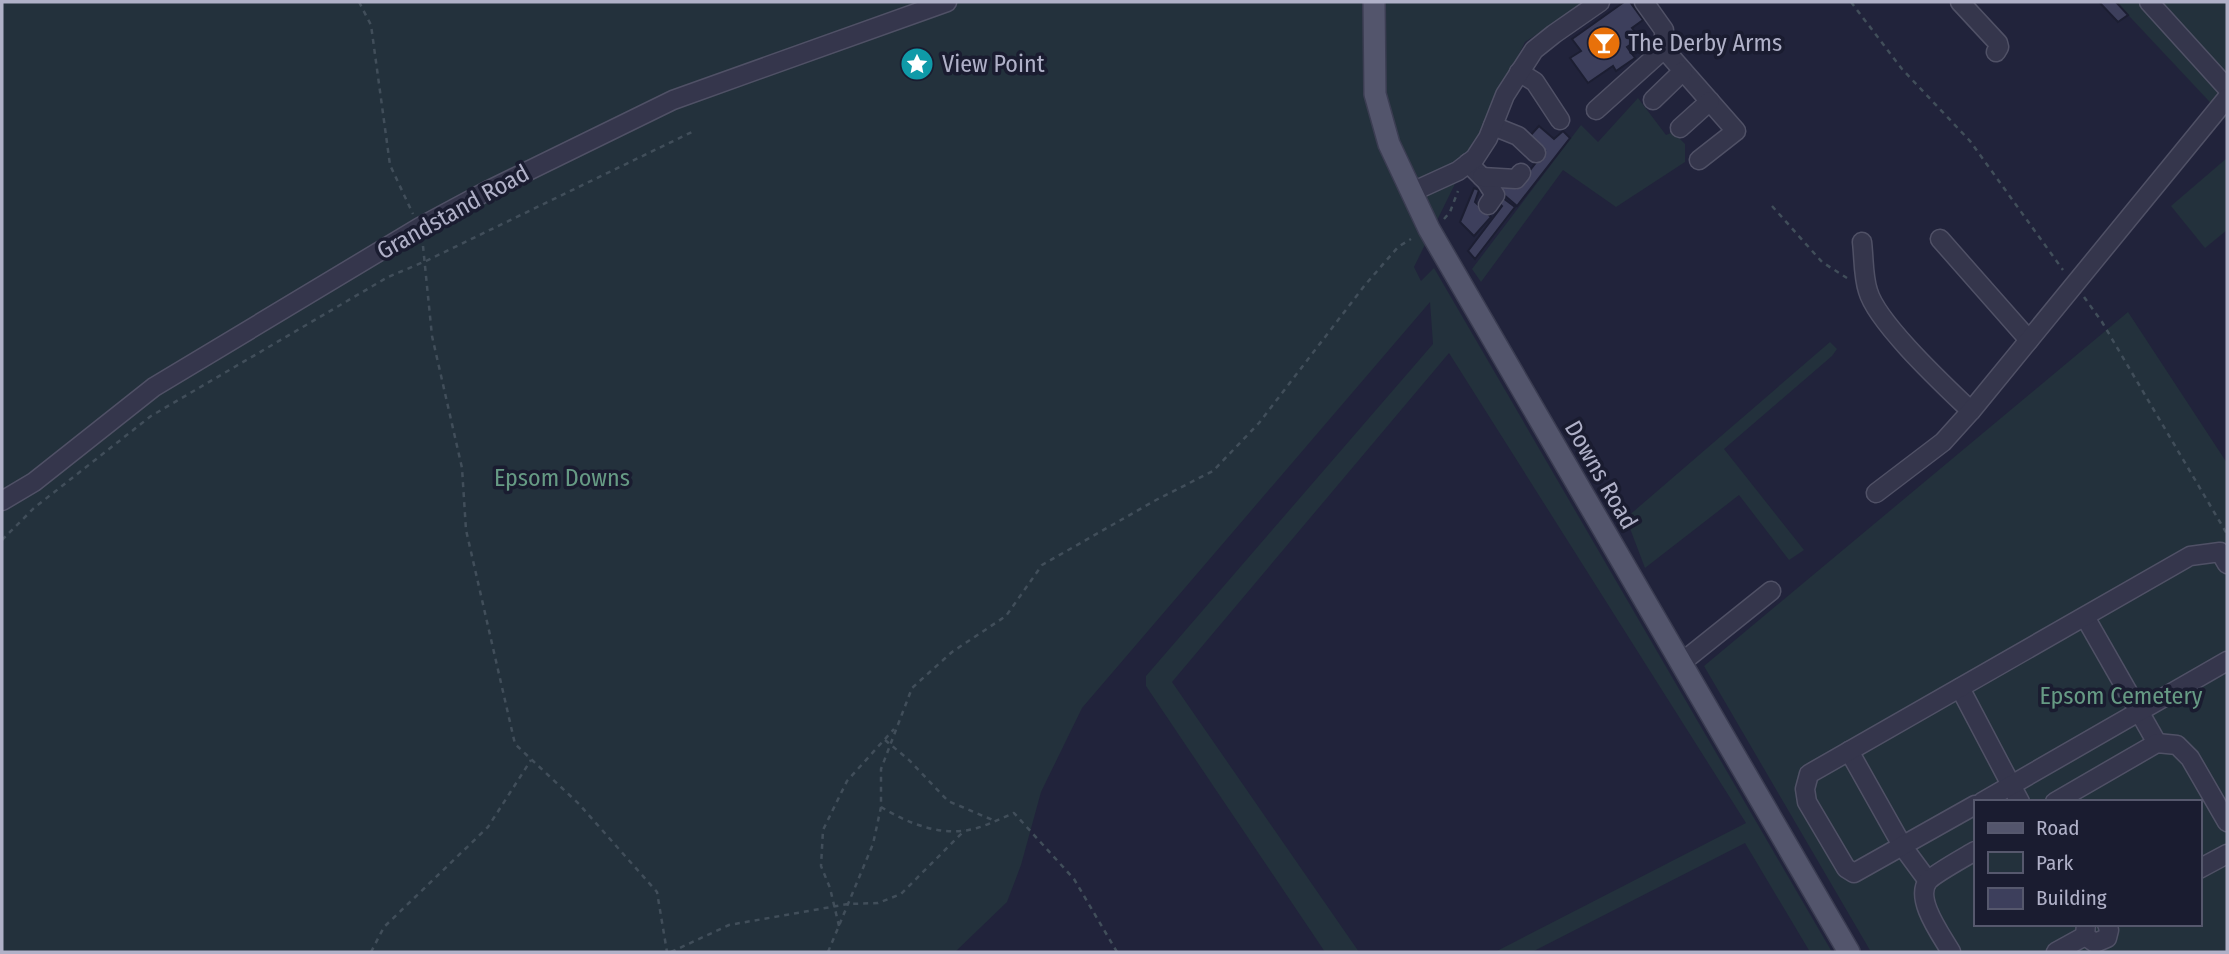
<svg xmlns="http://www.w3.org/2000/svg" width="2229" height="954" font-family="'Fira Sans Condensed',sans-serif">
	<style>
		.green { fill: #23313c; fill-rule: evenodd }
		.building { fill: #3d3f5c; stroke: #1c1e32; stroke-width: 2 }
		.lines { fill: none; stroke-linecap: round; stroke-linejoin: round }
		.minor-casing { stroke: #505166; stroke-width: 21 }
		.major-casing { stroke: #3b3d52; stroke-width: 24 }
		.path { stroke: #414e5a; stroke-width: 2.5; stroke-dasharray: 5 5; stroke-linecap: butt }
		.minor { stroke: #35364c; stroke-width: 18 }
		.major { stroke: #53556c; stroke-width: 21 }
		.labels { text-anchor: middle; dominant-baseline: central; stroke-width: 7; stroke-linejoin: round; paint-order: stroke }
		.poi-label { font-size: 24px; fill: #b0b1c8; stroke: #1a1c30; text-anchor: start }
		.street-label { font-size: 24px; fill: #b0b1c8; stroke: #1a1c30 }
		.park-label { font-size: 24px; fill: #669a84; stroke: #1a1c30 }
	</style>
	<rect width="100%" height="100%" fill="#21233b"/>
	<g class="green">
		<polygon points="2,2 1586,2 1525,42 1414,267 1421,281 1434,268 1832,952 1810,952 1745,843 1532,952 1495,952 1746,823 1449,353 1172,682 1359,952 1325,952 1146,686 1146,676 1433,344 1430,302 1082,708 1041,792 1021,865 1007,902 955,952 2,952"/>
		<polygon points="2116,2 2227,2 2227,122 2222,115"/>
		<polygon points="1638,98 1666,135 1673,132 1685,144 1685,162 1616,207 1563,170 1481,282 1472,269 1581,125 1598,142"/>
		<polygon points="2227,158 2227,230 2205,248 2171,206"/>
		<path d="M2128 312 2227 463V952H1871L1704 666ZM1975 802H2199V924H1975Z"/>
		<polygon points="1830,342 1837,349 1832,356 1724,449 1804,550 1789,560 1739,495 1645,568 1626,518"/>
	</g>
	<g class="building">
		<polygon points="1624,2 1630,2 1643,20 1632,28 1640,38 1627,47 1635,58 1616,71 1613,66 1588,83 1570,58 1581,51 1572,39"/>
		<polygon points="2099,2 2116,2 2128,15 2118,22"/>
		<polygon points="1539,126 1554,139 1563,131 1570,138 1517,206 1497,189 1505,180 1516,188 1545,151 1528,138"/>
		<polygon points="1474,188 1479,190 1475,202 1491,217 1474,236 1460,222"/>
		<polygon points="1503,198 1515,207 1475,259 1468,251 1502,206 1499,203"/>
	</g>
	<g class="lines">
		<defs>
			<g id="minor">
				<polyline points="1644,2 1664,30 1664,49 1736,131 1699,160"/>
				<polyline points="1960,2 1998,43 1999,47 1996,52"/>
				<polyline points="2149,2 2227,88"/>
				<polyline points="1519,72 1535,82 1560,120"/>
				<polyline points="1653,100 1683,71"/>
				<polyline points="1596,110 1664,49"/>
				<polyline points="1493,126 1518,136 1536,153"/>
				<polyline points="1680,128 1710,101"/>
				<polyline points="1468,163 1486,181 1495,195 1488,205"/>
				<polyline points="1482,177 1516,179 1521,173"/>
				<polyline points="1412,192 1458,171 1475,158 1488,138 1505,95 1534,50 1554,34 1600,2"/>
				<polyline points="1940,239 2029,340"/>
				<path d="M1862 242C1864 258 1863 276 1868 291 1877 323 1945 386 1971 411"/>
				<polyline points="1876,493 1943,442 1971,411 2227,98"/>
				<polyline points="2,501 34,482 154,387 420,227 487,191 673,100 947,2"/>
				<polyline points="2085,617 2157,743"/>
				<polyline points="1681,663 1771,591"/>
				<polyline points="1960,688 2020,802"/>
				<polyline points="1849,751 1903,847 1928,881"/>
				<polyline points="1982,802 2227,661"/>
				<polyline points="2055,802 2157,743 2177,745 2190,758 2227,822"/>
				<polyline points="1975,805 1854,873 1846,868 1807,802 1805,789 1809,774 2190,556 2220,552 2227,564"/>
				<polyline points="2199,869 2227,854"/>
				<polyline points="2086,924 2085,936 2095,943 2107,938 2109,930 2107,924"/>
				<path d="M1951 952C1942 936 1914 899 1928 881 1934 874 1965 857 1975 851"/>
				<polyline points="2056,952 2085,936"/>
			</g>
			<polyline id="major" points="1374,2 1375,94 1389,144 1429,229 1849,952"/>
		</defs>
		<use href="#minor" class="minor-casing"/>
		<use href="#major" class="major-casing"/>
		<g class="path">
			<polyline points="359,2 371,25 390,165 413,214"/>
			<polyline points="1851,2 1902,69 1970,141 2063,270"/>
			<polyline points="1772,206 1822,262 1847,278"/>
			<polyline points="1444,219 1450,212 1458,191"/>
			<polyline points="423,246 432,336 462,468 466,530 515,744 579,804 657,892 667,952"/>
			<polyline points="2084,297 2102,322 2227,534"/>
			<polyline points="2,540 34,508 151,416 388,277 426,261 694,131"/>
			<polyline points="885,740 909,760 948,801 995,821"/>
			<path d="M881 807C909 824 944 838 977 828 990 824 1002 818 1014 813L1074 879 1117 952"/>
			<polyline points="839,926 830,888 821,866 823,830 847,781 894,729"/>
			<polyline points="371,952 384,927 488,827 531,760"/>
			<polyline points="671,952 729,925 848,904 878,903 901,894 965,830"/>
			<polyline points="828,952 873,844 881,807 881,769 912,688 952,652 1006,616 1042,565 1156,500 1213,471 1259,423 1365,285 1398,247 1411,239"/>
		</g>
		<use href="#minor" class="minor"/>
		<use href="#major" class="major"/>
	</g>
	<defs>
		<symbol id="bar-disc" viewBox="-11 -11 22 22"><circle r="9.5" fill="#e8710a" stroke="#1a1c30"/><path d="M-6-5H6L.8 .8V4.5H3.5V6h-7V4.5H-.8V.8Z" fill="#fff"/></symbol>
		<symbol id="sight-disc" viewBox="-11 -11 22 22"><circle r="9.5" fill="#0f9aa8" stroke="#1a1c30"/><path d="M0-6L1.8-2.2L6-1.7L2.9 1.2L3.7 5.4L0 3.3L-3.7 5.4L-2.9 1.2L-6-1.7L-1.8-2.2Z" fill="#fff"/></symbol>
	</defs>
	<g fill-rule="evenodd">
		<use href="#bar-disc" x="1585" y="24" width="38" height="38"/>
		<use href="#sight-disc" x="898" y="45" width="38" height="38"/>
	</g>
	<g class="labels">
		<g class="poi-label">
			<text x="1628" y="43">The Derby Arms</text>
			<text x="942" y="64">View Point</text>
		</g>
		<g class="street-label">
			<text transform="translate(453 212) rotate(-29)">Grandstand Road</text>
			<text transform="translate(1601 475) rotate(60)">Downs Road</text>
		</g>
		<g class="park-label">
			<text x="562" y="478">Epsom Downs</text>
			<text x="2121" y="696">Epsom Cemetery</text>
		</g>
	</g>
	<rect width="2229" height="954" fill="none" stroke="#b0b1c8" stroke-width="7"/>
	<rect x="1974" y="800" width="228" height="126" fill="#1a1c30" stroke="#56586d" stroke-width="2"/>
	<rect x="1988" y="823" width="35" height="10" fill="#53556c" stroke="#56586d" stroke-width="2"/>
	<text x="2036" y="835" font-size="21" fill="#b0b1c8">Road</text>
	<rect x="1988" y="852" width="35" height="21" fill="#23313c" stroke="#56586d" stroke-width="2"/>
	<text x="2036" y="870" font-size="21" fill="#b0b1c8">Park</text>
	<rect x="1988" y="888" width="35" height="21" fill="#3d3f5c" stroke="#56586d" stroke-width="2"/>
	<text x="2036" y="905" font-size="21" fill="#b0b1c8">Building</text>
</svg>
